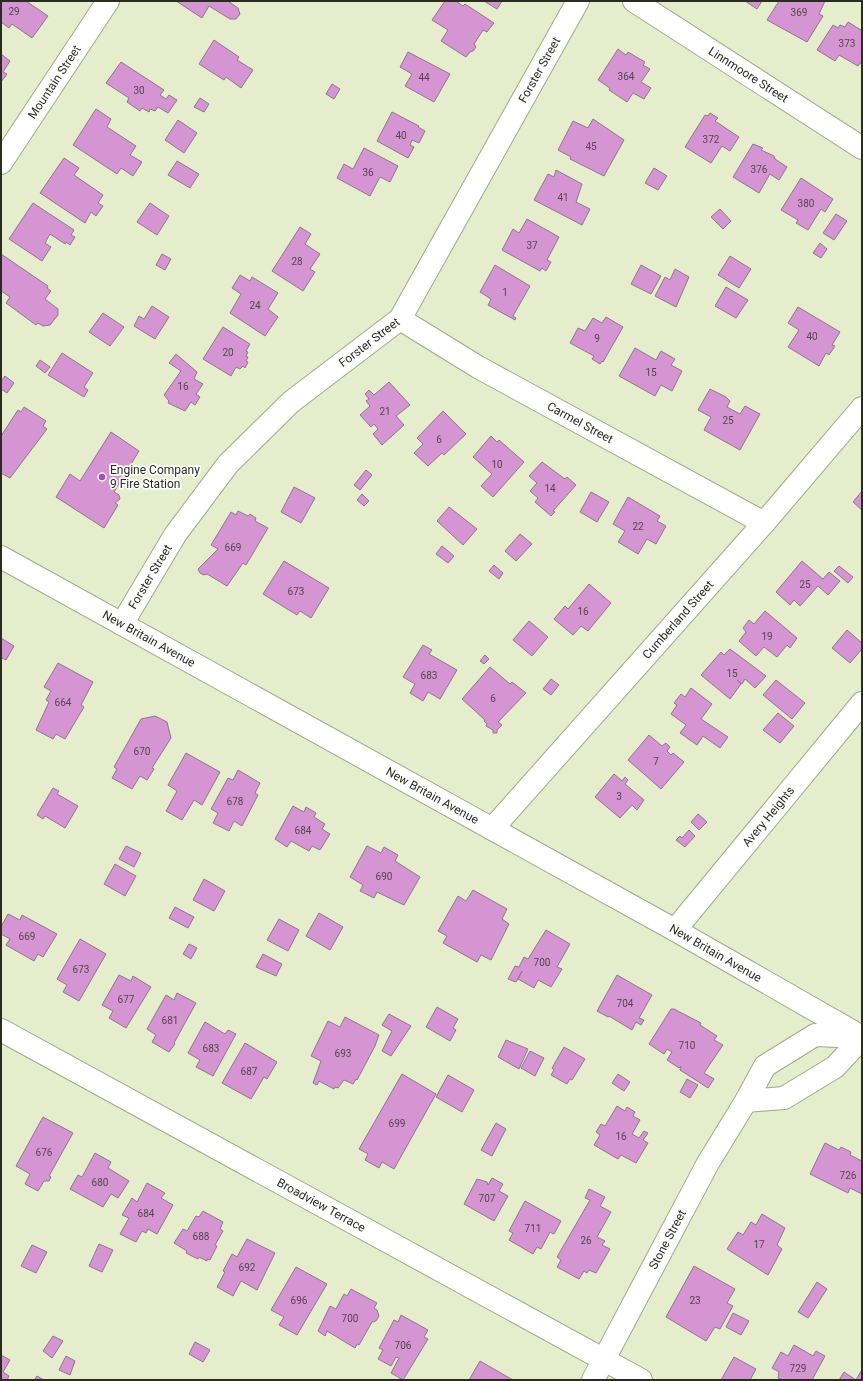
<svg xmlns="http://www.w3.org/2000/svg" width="863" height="1381" font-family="Roboto,sans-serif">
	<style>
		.building { fill: #d495d2; stroke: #8e768d }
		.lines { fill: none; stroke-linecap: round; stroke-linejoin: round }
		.street-casing { stroke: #a1a788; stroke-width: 24 }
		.secondary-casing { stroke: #a1a788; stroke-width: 24 }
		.street { stroke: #fff; stroke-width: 22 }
		.secondary { stroke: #fff; stroke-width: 22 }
		.poi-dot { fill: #af4bb0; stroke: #fff; stroke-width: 1.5 }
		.labels { text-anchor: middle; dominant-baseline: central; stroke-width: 3.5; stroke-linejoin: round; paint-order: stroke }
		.number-label { font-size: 10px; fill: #54464c }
		.street-label { font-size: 12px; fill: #2a2c20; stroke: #fff }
		.poi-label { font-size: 12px; fill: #2a2c20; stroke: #fff; text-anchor: start }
	</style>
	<rect width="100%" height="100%" fill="#e6edcc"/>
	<g class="building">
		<polygon points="1,1 26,1 48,16 32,38 12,24 9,28 1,22"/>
		<polygon points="176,1 228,1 238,8 240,14 236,19 230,19 209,6 202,18"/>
		<polygon points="445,1 456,1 463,6 465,4 494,23 487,32 483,30 474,44 476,47 473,51 470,52 466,57 441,41 448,30 432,20"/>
		<polygon points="484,1 502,1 497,9"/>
		<polygon points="745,1 762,1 757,9"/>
		<polygon points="779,1 825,1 819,14 823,16 807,42 767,20"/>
		<polygon points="848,22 861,30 862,29 862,61 858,66 839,55 835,61 817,50 833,25 838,28 840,25 845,27"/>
		<polygon points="214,40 239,57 237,60 253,70 241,88 226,77 224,80 199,64"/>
		<polygon points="618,49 626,55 628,52 645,62 643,65 650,69 641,82 651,88 644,99 633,93 627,102 609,90 610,88 598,80"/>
		<polygon points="408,52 450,74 434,102 405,86 412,74 400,67"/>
		<polygon points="1,54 10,61 3,72 7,74 1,82"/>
		<polygon points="121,62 164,90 160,95 166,99 169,95 177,100 168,113 158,107 155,111 150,109 149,112 142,108 140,111 127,102 129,98 106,83"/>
		<polygon points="332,84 340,89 334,99 326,94"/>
		<polygon points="200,98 209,104 204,112 194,107"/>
		<polygon points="96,109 111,119 107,127 136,146 130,155 142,162 133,176 121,168 117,174 73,145"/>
		<polygon points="392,112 419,126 418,127 425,131 419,143 412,140 410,145 414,147 408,158 377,141"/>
		<polygon points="710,113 718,118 715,121 739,137 730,151 722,146 711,163 685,147 705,115 708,116"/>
		<polygon points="593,119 624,140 604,176 570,159 571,157 558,150 573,121 588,128"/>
		<polygon points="178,120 197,133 184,153 165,140"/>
		<polygon points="753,144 763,148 761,150 774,156 775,159 787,167 779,180 770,174 759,193 733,177"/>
		<polygon points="364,148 398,166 390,182 380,177 370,196 337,178 344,164 353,169"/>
		<polygon points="64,158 79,168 74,175 103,195 98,203 103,206 96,216 91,212 85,223 40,193"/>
		<polygon points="177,161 199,174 190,188 168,175"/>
		<polygon points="654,168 667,176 658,190 645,183"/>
		<polygon points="556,170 582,184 576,202 590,209 582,225 534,200 548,174 554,177"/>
		<polygon points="801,178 833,199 825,212 821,209 808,230 796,223 798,220 781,210"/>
		<polygon points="33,203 74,230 71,235 75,237 70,245 66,242 65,244 50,234 45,243 51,247 42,261 9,239"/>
		<polygon points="150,203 169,216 157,235 137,222"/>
		<polygon points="720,209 731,221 723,229 711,217"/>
		<polygon points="836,214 847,221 834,240 823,233"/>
		<polygon points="527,219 559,237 547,260 551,262 546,271 542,268 540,271 502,250 513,229 519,233"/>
		<polygon points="300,227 311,234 305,244 320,254 310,269 315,272 303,291 272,271"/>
		<polygon points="820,243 827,249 821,258 813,253"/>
		<polygon points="1,254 48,286 47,288 51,291 45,299 58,309 58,315 50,325 43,326 38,323 36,325 6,303 10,297 1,291"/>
		<polygon points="162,254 171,259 165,270 156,265"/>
		<polygon points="730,256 751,269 739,288 718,275"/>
		<polygon points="495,265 530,286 513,316 516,318 515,320 488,305 491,299 480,292"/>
		<polygon points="641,265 661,276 651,294 631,284"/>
		<polygon points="675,269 689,277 676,307 655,296 665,277 670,280"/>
		<polygon points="240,275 250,281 252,277 278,293 268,309 278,317 265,336 230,313 241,294 232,288"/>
		<polygon points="726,287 748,300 736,318 715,306"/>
		<polygon points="152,306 169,317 155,339 134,326 139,316 144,319"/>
		<polygon points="798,307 840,332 832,345 835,346 829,355 826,353 819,366 788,347 799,330 788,323"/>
		<polygon points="103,313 124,327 110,346 89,332"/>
		<polygon points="606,317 623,327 603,362 602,361 600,364 592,359 594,356 570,343 578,328 585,331 593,318 602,323"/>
		<polygon points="223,327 250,344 246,351 248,352 246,356 248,357 246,361 248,362 245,368 243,366 240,369 236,367 231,376 203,359"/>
		<polygon points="635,348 656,360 661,351 675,359 671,365 682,371 672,391 661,385 655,396 619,376"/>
		<polygon points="62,353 93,373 84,387 88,390 84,397 48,375"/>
		<polygon points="176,354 197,372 194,379 203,384 196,394 200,397 195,405 191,402 185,411 168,403 169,401 164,395 181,371 169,363"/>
		<polygon points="40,360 50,367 45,373 36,366"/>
		<polygon points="5,376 14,383 7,393 1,389 1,381"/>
		<polygon points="389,382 410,405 396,416 404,425 382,445 373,434 378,429 374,424 371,427 360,415 370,406 366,401 369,399 365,394 369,390 374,395"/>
		<polygon points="710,389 726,397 730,401 727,407 740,414 745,406 760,414 740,450 704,430 711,417 698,410"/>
		<polygon points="24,407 46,421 43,426 47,429 10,478 1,473 1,436 18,410 21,412"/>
		<polygon points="443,411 466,434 444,455 442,453 428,466 414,453 423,444 417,438"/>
		<polygon points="111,432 139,451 114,492 119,495 120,499 115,503 118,505 104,528 56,497 70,474 80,481"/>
		<polygon points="491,436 497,442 499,440 524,462 493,497 481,486 492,474 473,457"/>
		<polygon points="542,462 565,479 567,477 576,485 553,511 555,512 551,516 535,502 538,498 530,491 537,483 529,476"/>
		<polygon points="366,470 372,475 360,490 354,485"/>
		<polygon points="294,487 315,498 301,523 281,512"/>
		<polygon points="862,491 862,510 853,502"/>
		<polygon points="591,492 609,502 597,522 580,512"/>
		<polygon points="362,494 369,501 364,506 357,500"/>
		<polygon points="628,497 660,516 657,521 666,526 656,544 647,539 638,554 618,542 625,531 613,524"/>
		<polygon points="449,507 477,529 463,545 437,521"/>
		<polygon points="238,511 248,516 250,514 256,518 255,521 268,528 246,565 243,563 227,586 207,574 204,575 200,573 198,569 218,549 211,545 231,512 236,515"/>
		<polygon points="520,534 532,544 516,561 505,551"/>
		<polygon points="442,546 454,556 448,563 436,554"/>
		<polygon points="284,561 329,588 311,618 300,611 297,615 263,594"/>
		<polygon points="802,561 823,579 829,572 840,581 828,595 818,586 800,606 794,600 790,605 776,592"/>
		<polygon points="494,565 503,573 499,579 489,571"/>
		<polygon points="839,566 853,577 848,583 834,571"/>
		<polygon points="589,584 611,603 588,631 581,626 573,635 554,619 565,606 568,609"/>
		<polygon points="765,611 797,638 790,648 787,645 777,657 764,647 756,656 739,641 746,632 743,628 749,620 754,624"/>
		<polygon points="529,621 548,637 532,656 513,640"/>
		<polygon points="847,630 862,643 862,649 850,663 832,648"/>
		<polygon points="1,638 14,646 6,660 2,658 1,660"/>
		<polygon points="423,645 432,650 429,654 457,670 440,699 428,692 423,701 410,693 415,684 403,677"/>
		<polygon points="730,649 766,676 755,688 745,679 742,684 737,680 741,684 730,699 701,675 721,652 724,655"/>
		<polygon points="485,655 489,659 484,664 480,661"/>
		<polygon points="58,663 93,682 81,705 84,707 65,739 56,734 53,739 36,730 49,702 46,700 51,691 44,687"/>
		<polygon points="490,667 510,684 512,682 526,693 498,722 502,725 497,730 497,733 493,733 493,730 486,726 487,724 484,721 485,720 462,699"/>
		<polygon points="551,679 559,685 551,695 543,689"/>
		<polygon points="776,680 805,703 792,719 763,695"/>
		<polygon points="691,688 712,704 701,719 728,737 720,748 703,736 697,745 680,733 686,725 671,714 677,705 674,703 681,694 685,697"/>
		<polygon points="778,713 794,726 780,743 763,730"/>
		<polygon points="155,716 167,722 171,738 152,768 154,769 147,780 140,776 132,789 112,778 117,769 114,767 141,719"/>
		<polygon points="649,735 662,746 666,743 670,747 667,751 671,755 673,753 684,762 661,789 628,760"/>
		<polygon points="186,753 220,772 202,805 194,800 182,820 166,811 177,791 168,785"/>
		<polygon points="238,770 260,783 255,793 258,795 242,826 234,821 229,831 213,823 218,813 211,809 228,778 233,780"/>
		<polygon points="614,774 622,781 625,777 628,780 625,784 644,800 637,810 632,805 620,818 595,797"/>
		<polygon points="53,788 59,791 57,794 78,806 65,828 45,816 43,819 37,815"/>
		<polygon points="293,806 304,812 306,807 316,813 314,817 325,824 322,829 330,834 320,850 312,846 309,851 291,841 287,847 275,839"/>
		<polygon points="698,814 707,822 699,830 691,822"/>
		<polygon points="689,830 695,836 685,847 676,840 680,836 682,838"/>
		<polygon points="126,846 141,853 134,867 119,859"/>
		<polygon points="367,846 381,853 384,847 398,855 395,861 420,877 404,905 377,892 374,898 360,891 363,885 350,877"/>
		<polygon points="115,864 136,876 125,896 104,884"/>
		<polygon points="204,879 225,891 214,911 193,900"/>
		<polygon points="473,890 507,909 502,919 509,924 491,960 481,955 477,962 443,943 447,936 438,931 458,896 466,901"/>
		<polygon points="175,907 194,917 188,928 169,918"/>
		<polygon points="319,913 343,927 330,950 306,936"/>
		<polygon points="8,914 20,920 22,915 57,934 43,957 38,954 34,961 6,945 10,939 1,934 1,927"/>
		<polygon points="279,919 299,930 288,951 267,940"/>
		<polygon points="546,930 570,944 557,967 562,969 551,987 538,980 534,988 518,979 522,971 516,982 508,979 515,966 519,967 524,957 528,959"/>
		<polygon points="80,939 106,954 79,1001 63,992 67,985 57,979"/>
		<polygon points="189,944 197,948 191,959 183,954"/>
		<polygon points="263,954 282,964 276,976 256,967"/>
		<polygon points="119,975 131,981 133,976 151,987 126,1028 109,1018 113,1011 102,1005"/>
		<polygon points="617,975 652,995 639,1018 644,1020 641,1025 636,1022 632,1030 609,1016 608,1017 597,1011"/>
		<polygon points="177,993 196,1003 174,1043 175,1044 169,1052 152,1042 156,1035 147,1029 166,995 174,1000"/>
		<polygon points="437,1007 458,1019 453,1028 456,1030 450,1041 426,1027"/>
		<polygon points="671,1009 674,1009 701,1023 700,1025 717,1036 714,1040 723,1045 704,1073 714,1079 708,1088 680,1070 681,1066 679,1068 667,1060 672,1052 667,1049 664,1054 649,1044"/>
		<polygon points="389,1014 411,1026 391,1056 382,1051 392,1031 382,1025"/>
		<polygon points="345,1017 379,1035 375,1046 357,1080 356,1079 353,1084 344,1080 338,1088 335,1087 334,1089 319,1081 317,1085 313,1083 321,1061 311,1056 328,1021 340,1027"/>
		<polygon points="205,1022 225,1034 228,1030 236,1034 213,1076 196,1067 200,1060 188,1053"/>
		<polygon points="506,1040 528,1049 519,1069 498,1057"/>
		<polygon points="245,1043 277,1062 267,1079 264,1077 251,1099 222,1083"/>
		<polygon points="564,1047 585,1059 572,1080 570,1079 567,1084 551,1075 554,1070 552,1068"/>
		<polygon points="530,1051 544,1058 535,1076 521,1068"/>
		<polygon points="402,1074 436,1094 394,1169 382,1162 379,1168 365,1160 368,1154 359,1149"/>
		<polygon points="618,1074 630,1082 624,1091 612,1083"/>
		<polygon points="448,1075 474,1090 462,1112 436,1097"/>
		<polygon points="687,1079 698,1085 690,1098 680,1092"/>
		<polygon points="617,1106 625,1111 627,1107 635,1112 633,1116 640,1120 632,1134 639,1138 644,1131 648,1133 643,1140 648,1143 636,1163 621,1155 618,1159 594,1145 600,1135 596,1132 601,1124 605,1126"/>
		<polygon points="43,1117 73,1133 49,1176 51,1177 49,1181 44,1181 38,1191 25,1184 30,1174 16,1166"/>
		<polygon points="496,1123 506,1129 492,1156 481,1150"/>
		<polygon points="825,1143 839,1150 841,1147 851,1152 850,1155 862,1161 862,1194 850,1188 848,1193 810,1174"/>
		<polygon points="95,1153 111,1162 108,1168 129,1181 118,1198 111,1194 103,1207 70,1189 78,1175 82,1177"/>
		<polygon points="492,1178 503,1184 499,1191 508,1196 494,1221 464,1204 477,1179 487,1182 488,1185"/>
		<polygon points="147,1183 165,1193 161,1198 173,1205 157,1234 148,1229 146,1233 142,1231 136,1242 120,1234 129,1218 122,1215 132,1198 137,1202"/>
		<polygon points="589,1189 605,1197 600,1206 611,1212 597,1237 605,1241 602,1245 610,1249 596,1273 589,1270 587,1273 584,1271 579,1279 557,1267 561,1260 557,1257 590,1200 585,1198"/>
		<polygon points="525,1201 561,1221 554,1234 550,1232 541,1249 537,1247 533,1254 509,1240 513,1233 509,1231"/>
		<polygon points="203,1211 223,1222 220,1229 223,1231 215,1245 217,1246 210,1260 207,1259 207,1261 199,1257 198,1259 186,1253 187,1251 174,1243 183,1229 187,1231 196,1216 199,1217"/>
		<polygon points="762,1214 785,1228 777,1245 782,1249 768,1275 727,1249 738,1232 743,1235 751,1222 756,1225"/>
		<polygon points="247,1239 275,1253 257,1290 241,1281 233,1296 217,1287 225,1272 223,1271 232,1254 237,1257"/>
		<polygon points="99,1244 113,1250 102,1272 89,1266"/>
		<polygon points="32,1245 47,1252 36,1273 21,1266"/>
		<polygon points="694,1266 735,1289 727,1303 733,1306 720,1329 715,1327 706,1341 666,1317"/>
		<polygon points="296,1267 327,1284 297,1335 279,1325 284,1317 271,1310"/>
		<polygon points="817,1282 827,1289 808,1318 798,1312"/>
		<polygon points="351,1289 377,1303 374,1308 377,1310 379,1316 376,1321 372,1322 359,1345 357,1344 355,1348 327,1331 325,1336 318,1331 330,1306 336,1309 344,1294 347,1296"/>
		<polygon points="733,1313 749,1321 741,1335 726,1327"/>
		<polygon points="401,1315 428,1330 424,1337 428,1339 403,1380 391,1373 399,1358 396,1357 391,1366 378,1359 383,1350 379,1348 394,1320 398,1322"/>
		<polygon points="53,1336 63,1341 52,1358 43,1351"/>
		<polygon points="195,1342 210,1350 203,1362 189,1354"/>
		<polygon points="794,1345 813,1356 816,1351 825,1356 812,1380 783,1380 778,1378 779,1372 772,1368 781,1352 788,1356"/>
		<polygon points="1,1355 10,1360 3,1372 9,1376 7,1380 1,1380"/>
		<polygon points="66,1356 75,1361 70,1375 59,1370"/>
		<polygon points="734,1357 756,1369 750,1380 721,1380"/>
		<polygon points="480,1361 506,1376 513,1380 469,1380"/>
		<polygon points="861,1371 862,1380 839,1380 844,1372 856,1380"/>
		<polygon points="37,1376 44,1380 34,1380"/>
	</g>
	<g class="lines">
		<defs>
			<g id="street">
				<path id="s1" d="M634 1 862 148"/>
				<path id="s2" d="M1 163 108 1"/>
				<path id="s3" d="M400 319 478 367 764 523"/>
				<path id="s4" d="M122 624 175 535 228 464 291 402 400 319 578 1"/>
				<path id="s5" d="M492 829 764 523 862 408"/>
				<path id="s6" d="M675 930 862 703"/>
				<path id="s7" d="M1 1030 641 1380"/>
				<polyline points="746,1101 784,1098 835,1067 862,1038"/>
				<path id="s8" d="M593 1380 708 1163 746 1101 765 1066 815 1035 862 1037"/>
			</g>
			<g id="secondary">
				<path id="s9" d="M1 557 675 930 862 1037"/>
			</g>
		</defs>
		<use href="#street" class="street-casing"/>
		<use href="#secondary" class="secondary-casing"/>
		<use href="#street" class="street"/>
		<use href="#secondary" class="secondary"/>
	</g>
	<circle class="poi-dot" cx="102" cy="477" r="4"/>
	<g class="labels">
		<g class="number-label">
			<text x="14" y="11">29</text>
			<text x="799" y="12">369</text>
			<text x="847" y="43">373</text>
			<text x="626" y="76">364</text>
			<text x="424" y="77">44</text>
			<text x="139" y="90">30</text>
			<text x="401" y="135">40</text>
			<text x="711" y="139">372</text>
			<text x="591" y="146">45</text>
			<text x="759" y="169">376</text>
			<text x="368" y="172">36</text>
			<text x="563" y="197">41</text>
			<text x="806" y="203">380</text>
			<text x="532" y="245">37</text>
			<text x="297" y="261">28</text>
			<text x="505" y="292">1</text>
			<text x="255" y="305">24</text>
			<text x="812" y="336">40</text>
			<text x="597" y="338">9</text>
			<text x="228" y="352">20</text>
			<text x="651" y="372">15</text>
			<text x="183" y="386">16</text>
			<text x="385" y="411">21</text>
			<text x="728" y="420">25</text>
			<text x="439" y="439">6</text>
			<text x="497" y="464">10</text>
			<text x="550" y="488">14</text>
			<text x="638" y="526">22</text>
			<text x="233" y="547">669</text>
			<text x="805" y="584">25</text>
			<text x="296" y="591">673</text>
			<text x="583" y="611">16</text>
			<text x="767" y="636">19</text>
			<text x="732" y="673">15</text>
			<text x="429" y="675">683</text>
			<text x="493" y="698">6</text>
			<text x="63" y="702">664</text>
			<text x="142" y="751">670</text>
			<text x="656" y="761">7</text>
			<text x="619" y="796">3</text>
			<text x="235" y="801">678</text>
			<text x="303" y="830">684</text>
			<text x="384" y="876">690</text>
			<text x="27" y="936">669</text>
			<text x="542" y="962">700</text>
			<text x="81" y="969">673</text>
			<text x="126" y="999">677</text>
			<text x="625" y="1003">704</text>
			<text x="170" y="1020">681</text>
			<text x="687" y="1045">710</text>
			<text x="211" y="1048">683</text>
			<text x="343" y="1053">693</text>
			<text x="249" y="1071">687</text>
			<text x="397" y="1123">699</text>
			<text x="621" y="1136">16</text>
			<text x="44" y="1152">676</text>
			<text x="848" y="1175">726</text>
			<text x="100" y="1182">680</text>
			<text x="487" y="1198">707</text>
			<text x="146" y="1213">684</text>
			<text x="533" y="1228">711</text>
			<text x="201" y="1236">688</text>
			<text x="586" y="1240">26</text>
			<text x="759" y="1244">17</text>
			<text x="247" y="1267">692</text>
			<text x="299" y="1300">696</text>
			<text x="695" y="1300">23</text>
			<text x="350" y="1318">700</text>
			<text x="403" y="1345">706</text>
			<text x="798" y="1368">729</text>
		</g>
		<g class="street-label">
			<text stroke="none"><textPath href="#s4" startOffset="703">Forster Street</textPath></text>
			<text stroke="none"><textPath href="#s1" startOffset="136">Linnmoore Street</textPath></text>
			<text stroke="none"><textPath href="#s2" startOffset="97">Mountain Street</textPath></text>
			<text stroke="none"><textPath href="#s4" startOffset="379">Forster Street</textPath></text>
			<text stroke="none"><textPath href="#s3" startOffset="208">Carmel Street</textPath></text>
			<text stroke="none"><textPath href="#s4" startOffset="55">Forster Street</textPath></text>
			<text stroke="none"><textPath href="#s5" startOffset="280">Cumberland Street</textPath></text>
			<text stroke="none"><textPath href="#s9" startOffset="169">New Britain Avenue</textPath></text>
			<text stroke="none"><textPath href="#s9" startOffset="493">New Britain Avenue</textPath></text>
			<text stroke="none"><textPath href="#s6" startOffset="147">Avery Heights</textPath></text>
			<text stroke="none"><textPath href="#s9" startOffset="817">New Britain Avenue</textPath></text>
			<text stroke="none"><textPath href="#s7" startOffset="365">Broadview Terrace</textPath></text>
			<text stroke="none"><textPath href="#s8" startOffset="159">Stone Street</textPath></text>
		</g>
		<g class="poi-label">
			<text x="110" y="470">Engine Company<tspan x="110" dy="14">9 Fire Station</tspan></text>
		</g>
	</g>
	<rect width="863" height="1381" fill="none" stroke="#2a2c20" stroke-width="4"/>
</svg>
